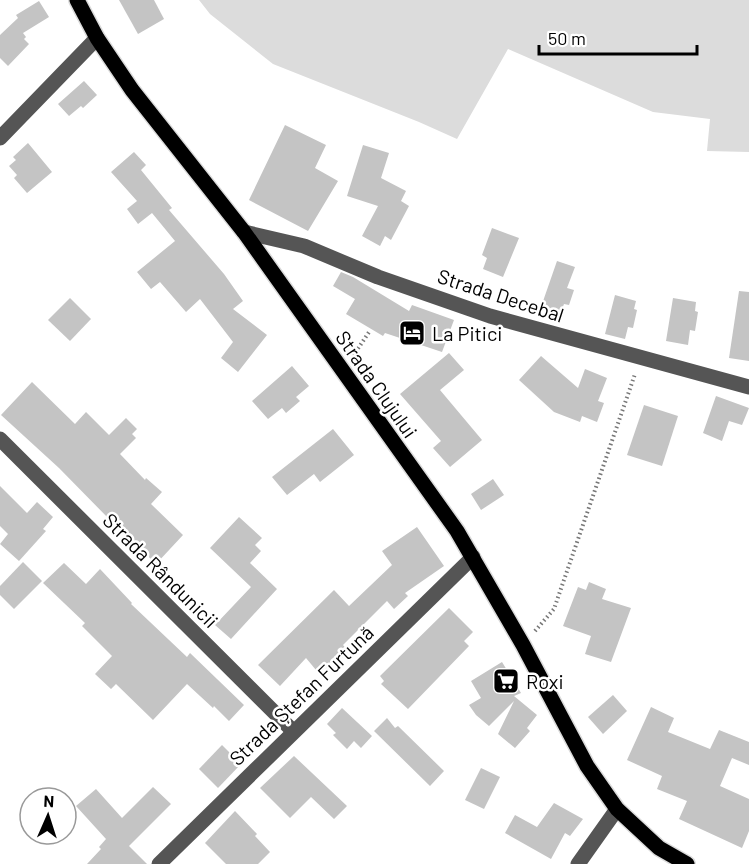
<svg xmlns="http://www.w3.org/2000/svg" width="749" height="864" font-family="Barlow,sans-serif">
	<style>
		.green { fill: #dcdcdc }
		.building { fill: #c4c4c4 }
		.lines { fill: none; stroke-linecap: round; stroke-linejoin: round }
		.major-casing { stroke: #dbdbdb; stroke-width: 18 }
		.path { stroke: #777; stroke-width: 4; stroke-dasharray: 1.5 3; stroke-linecap: butt }
		.minor { stroke: #555; stroke-width: 15 }
		.major { stroke: #000; stroke-width: 15 }
		.labels { text-anchor: middle; dominant-baseline: central; stroke-width: 5; stroke-linejoin: round; paint-order: stroke }
		.street-label { font-size: 20px; fill: #000; stroke: #fff }
		.poi-label { font-size: 20px; fill: #000; stroke: #fff; text-anchor: start }
	</style>
	<rect width="100%" height="100%" fill="#fff"/>
	<polygon class="green" points="199,0 749,0 749,152 707,151 710,119 653,112 508,49 457,139 419,122 273,64 210,14"/>
	<g class="building">
		<polygon points="119,0 154,0 164,19 138,34"/>
		<polygon points="39,1 49,17 23,33 26,37 24,39 29,44 8,66 0,58 0,35 18,18 16,15"/>
		<polygon points="84,81 97,95 83,108 81,106 69,116 58,104"/>
		<polygon points="285,125 326,145 315,168 338,181 308,231 249,200"/>
		<polygon points="28,143 52,172 27,193 14,178 17,175 9,166 16,160 13,157"/>
		<polygon points="363,145 389,153 381,178 406,191 401,201 409,206 391,240 385,236 380,246 362,236 378,206 347,196"/>
		<polygon points="134,152 146,165 141,170 172,208 169,210 224,274 243,301 233,309 267,335 238,372 221,358 233,342 200,299 186,312 160,282 151,289 137,272 175,241 152,213 138,224 127,209 137,201 111,172"/>
		<polygon points="492,228 519,238 503,277 483,269 487,258 482,255"/>
		<polygon points="557,261 575,267 567,288 574,290 569,305 564,304 560,314 541,307"/>
		<polygon points="341,272 353,277 409,311 412,305 454,320 442,352 385,333 383,336 346,314 355,299 333,286"/>
		<polygon points="739,291 749,292 749,361 729,358"/>
		<polygon points="615,295 636,301 634,309 637,310 633,328 628,327 625,339 605,334"/>
		<polygon points="70,298 91,319 70,341 48,320"/>
		<polygon points="673,298 696,302 695,311 698,312 695,331 690,330 688,345 666,341"/>
		<polygon points="449,353 464,370 440,390 482,440 450,467 433,448 441,441 400,394"/>
		<polygon points="541,356 578,388 585,369 607,378 598,401 604,403 597,422 582,416 580,422 554,412 519,380"/>
		<polygon points="292,366 309,386 296,397 300,401 286,413 282,408 268,419 252,401"/>
		<polygon points="32,382 75,424 86,412 109,435 126,418 137,429 132,434 136,438 120,454 145,480 146,478 162,492 151,504 183,535 156,564 124,533 108,521 110,520 59,468 1,415"/>
		<polygon points="716,396 749,408 742,425 729,421 722,441 703,433"/>
		<polygon points="644,405 678,416 662,466 627,455"/>
		<polygon points="333,429 354,455 320,482 314,474 287,495 272,477"/>
		<polygon points="493,479 504,495 481,510 471,494"/>
		<polygon points="0,486 27,513 37,502 53,517 43,529 46,531 19,561 0,544 8,534 0,526"/>
		<polygon points="239,517 262,538 255,545 261,551 250,563 277,589 231,639 215,625 251,587 210,548"/>
		<polygon points="417,527 444,566 405,593 408,596 394,609 387,601 343,645 349,652 327,670 322,665 316,670 306,658 280,686 258,665 334,590 349,606 392,565 382,551"/>
		<polygon points="23,562 42,581 14,609 0,595 0,586"/>
		<polygon points="64,563 86,584 100,569 132,603 131,604 187,657 190,653 244,705 229,721 214,706 213,708 187,684 153,720 116,684 111,689 95,674 112,656 82,626 85,623 43,583"/>
		<polygon points="589,582 606,589 602,599 631,608 611,662 585,654 591,636 563,626 578,587 586,590"/>
		<polygon points="449,608 473,632 464,641 469,646 408,709 381,684 384,681 380,676"/>
		<polygon points="502,662 521,693 514,696 537,715 527,728 530,731 515,748 498,734 514,701 489,726 476,715 469,705 481,698 471,681"/>
		<polygon points="613,695 627,711 603,734 588,717"/>
		<polygon points="651,707 674,718 668,732 710,749 719,730 749,742 749,765 732,758 720,786 749,799 749,831 742,848 679,819 687,801 657,789 662,776 627,760"/>
		<polygon points="342,708 372,736 361,748 354,741 347,749 333,735 336,733 327,724"/>
		<polygon points="387,718 395,728 398,726 444,771 430,786 374,731"/>
		<polygon points="222,745 241,764 218,788 199,769"/>
		<polygon points="294,756 347,806 334,819 311,797 290,818 260,788"/>
		<polygon points="481,768 500,777 484,809 465,800"/>
		<polygon points="153,787 171,804 129,846 147,864 87,864 101,849 99,847 106,839 76,806 96,789 122,818"/>
		<polygon points="554,803 583,819 570,836 565,833 551,859 505,833 515,815 537,827"/>
		<polygon points="235,811 257,834 255,836 270,852 258,864 226,864 205,843"/>
	</g>
	<g class="lines">
		<defs>
			<polyline id="major" points="77,0 97,38 132,90 244,232 457,531 523,645 587,766 617,809 659,848 687,864"/>
		</defs>
		<use href="#major" class="major-casing"/>
		<g class="path">
			<polyline points="353,356 369,332"/>
			<polyline points="535,631 554,609 635,374"/>
		</g>
		<g class="minor">
			<polyline points="0,138 97,38"/>
			<polyline points="244,232 304,246 378,277 490,316 749,387"/>
			<polyline points="0,439 293,731"/>
			<polyline points="159,864 473,557"/>
			<polyline points="578,864 617,809"/>
		</g>
		<use href="#major" class="major"/>
	</g>
	<defs>
		<symbol id="hotel-square" viewBox="-11 -11 22 22"><rect x="-9" y="-9" width="18" height="18" rx="4" fill="#000" stroke="#fff"/><path d="M-6-4.5h1.5V1H6V5H4.5V3h-9V5H-6ZM-4 0a1.8 1.8 0 1 1 3.6 0ZM.5 0V-2.5h3Q6-2.5 6 0Z" fill="#fff"/></symbol>
		<symbol id="supermarket-square" viewBox="-11 -11 22 22"><rect x="-9" y="-9" width="18" height="18" rx="4" fill="#000" stroke="#fff"/><path d="M-6-5.5h2.5l.6 2H6L4.5 2H-2.5L-4.4-4H-6ZM-1.5 3.2a1.3 1.3 0 1 0 .1 0ZM3 3.2a1.3 1.3 0 1 0 .1 0Z" fill="#fff"/></symbol>
	</defs>
	<g fill-rule="evenodd">
		<use href="#hotel-square" x="397" y="318" width="30" height="30"/>
		<use href="#supermarket-square" x="491" y="666" width="30" height="30"/>
	</g>
	<g class="labels">
		<g class="street-label">
			<text transform="translate(501 295) rotate(18)">Strada Decebal</text>
			<text transform="translate(377 384) rotate(55)">Strada Clujului</text>
			<text transform="translate(161 570) rotate(45)">Strada Rândunicii</text>
			<text transform="translate(301 695) rotate(-44)">Strada Ștefan Furtună</text>
		</g>
		<g class="poi-label">
			<text x="432" y="333">La Pitici</text>
			<text x="526" y="681">Roxi</text>
		</g>
	</g>
	<g transform="translate(48 816) rotate(3)"><circle r="28" fill="#ffffff" stroke="#999999" stroke-width="1.5"/>
	<path d="M0-4.5L10 22L0 15L-10 22Z" fill="#000000"/>
	<text y="-9" font-size="16" font-weight="bold" text-anchor="middle" fill="#000000">N</text>
	</g>
	<path d="M539 45v9h158v-9" fill="none" stroke="#000000" stroke-width="3"/>
	<text x="548" y="45" font-size="18" fill="#000000" stroke="#ffffff" stroke-width="4.5" paint-order="stroke">50 m</text>
</svg>
